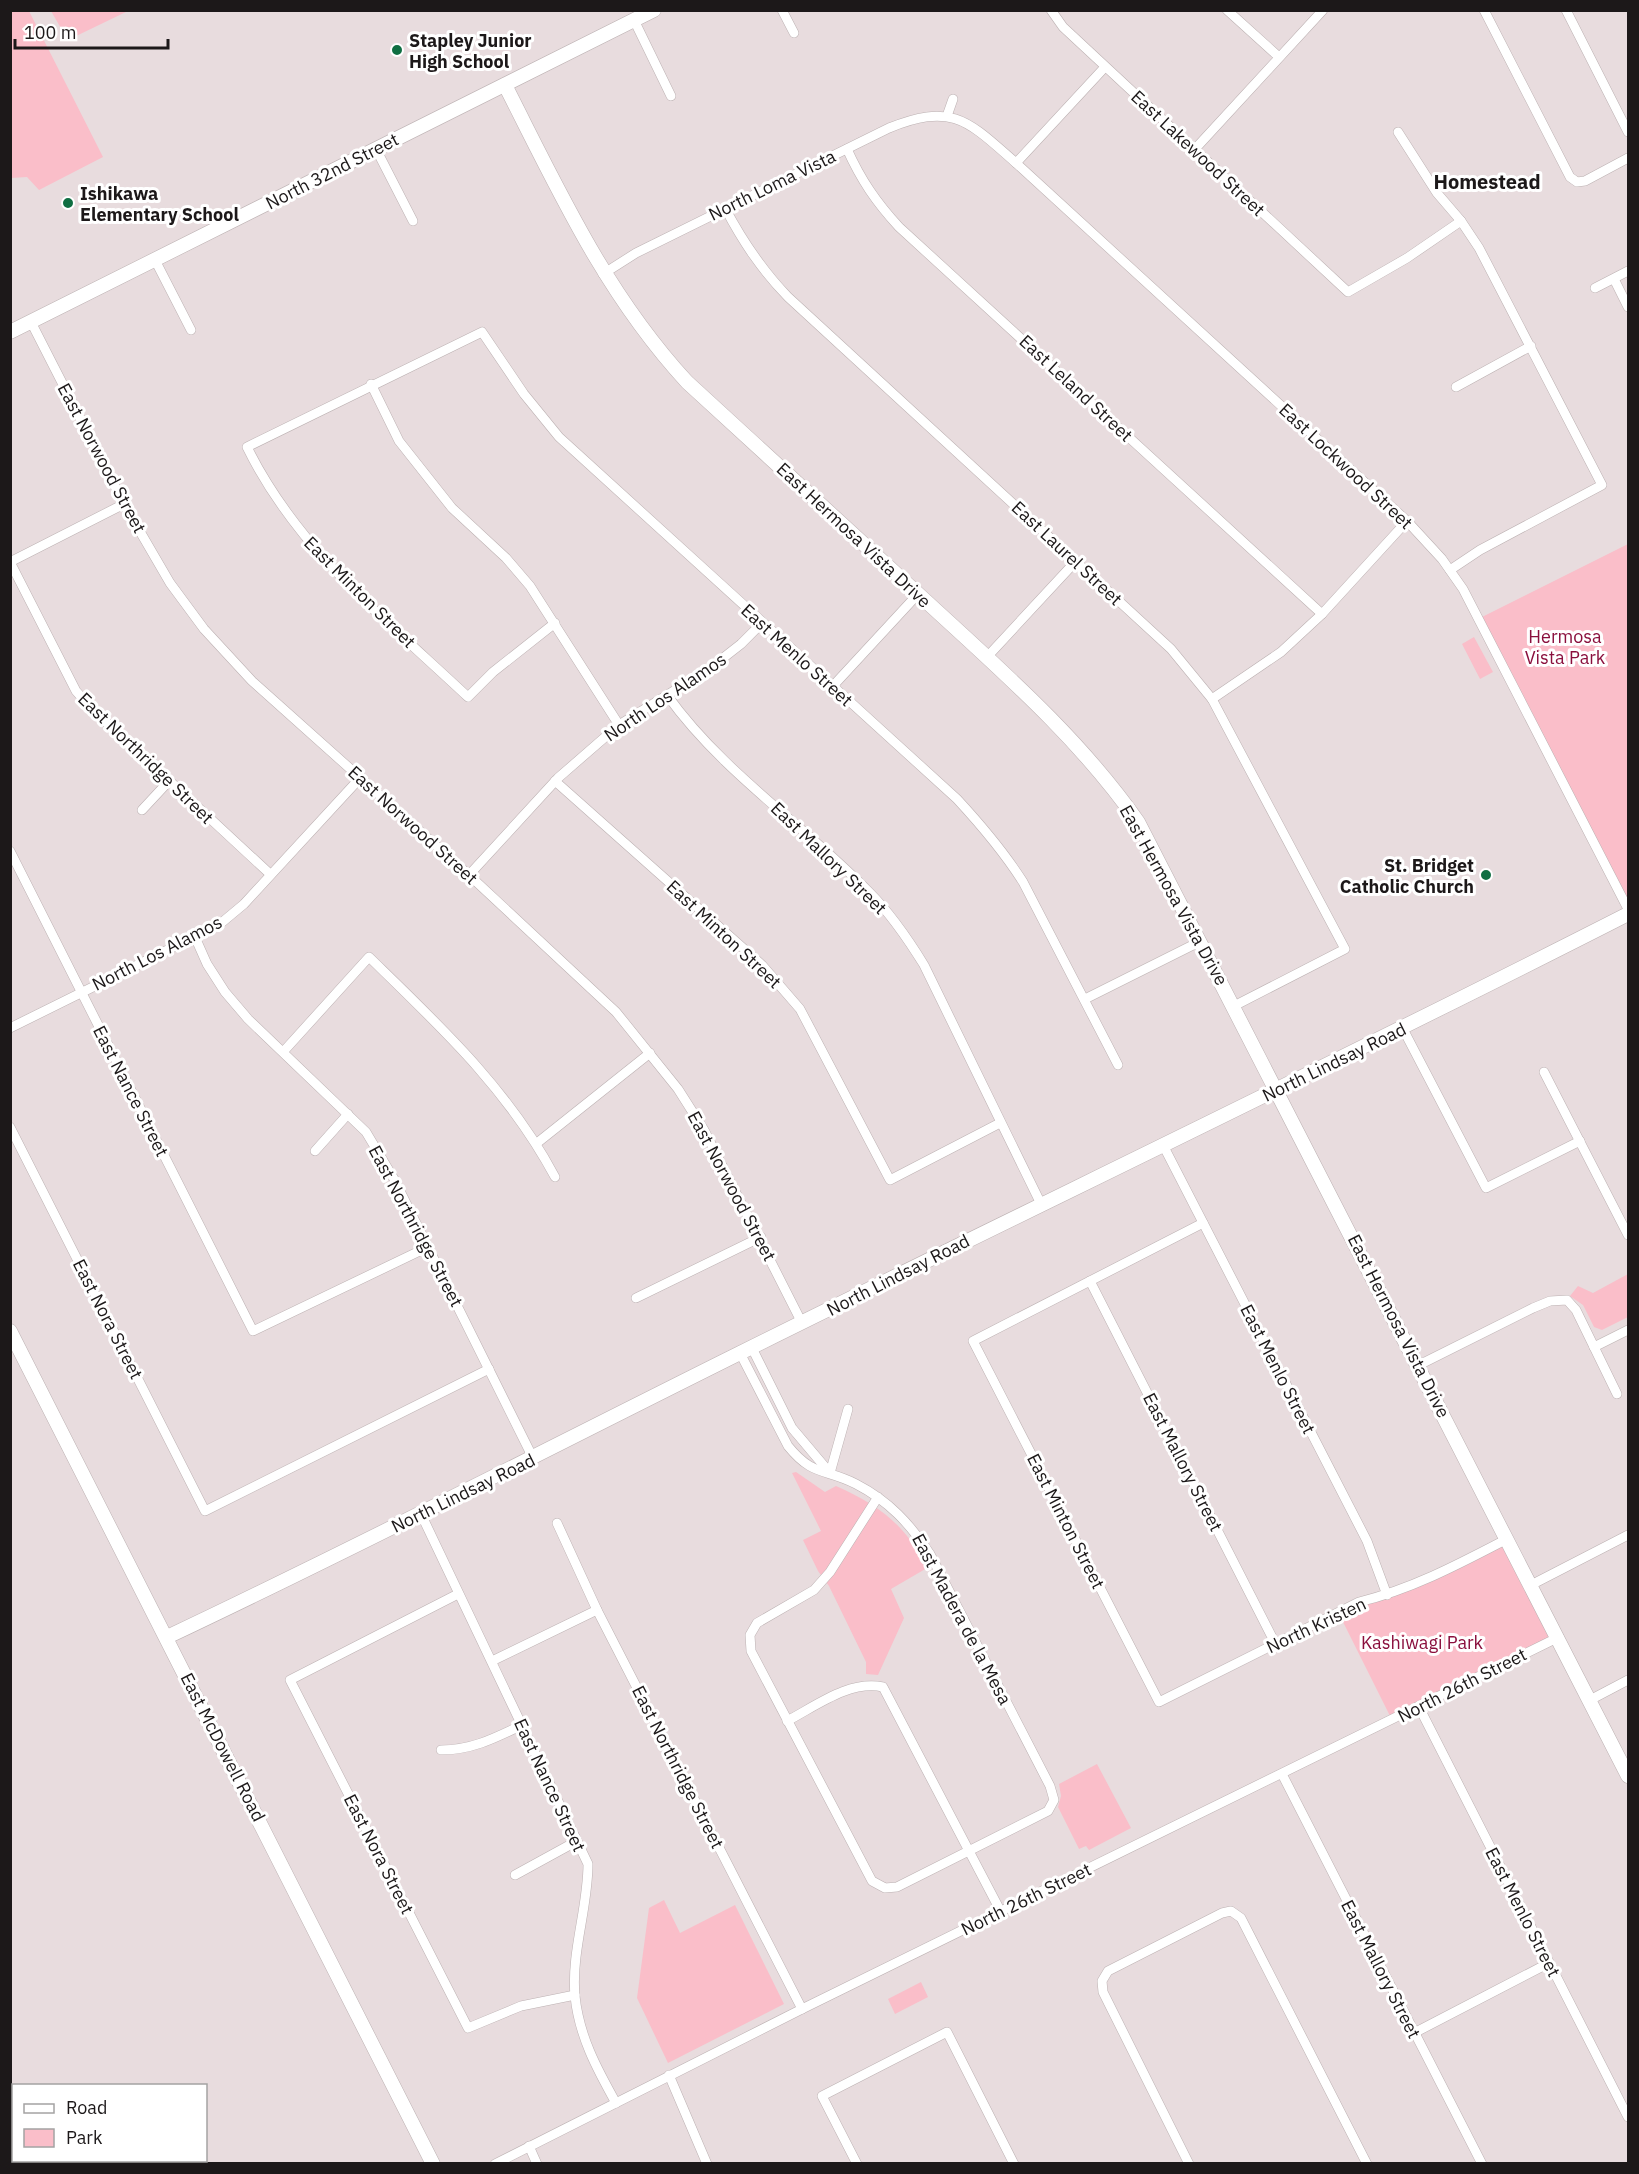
<svg xmlns="http://www.w3.org/2000/svg" width="1639" height="2174" font-family="'IBM Plex Sans',sans-serif">
	<style>
		.green { fill: #fabec9 }
		.lines { fill: none; stroke-linecap: round; stroke-linejoin: round }
		.canal { stroke: #fca8b8; stroke-width: 10 }
		.street-casing { stroke: #bcb1b2; stroke-width: 10 }
		.secondary-casing { stroke: #bcb1b2; stroke-width: 15 }
		.street { stroke: #fff; stroke-width: 9 }
		.secondary { stroke: #fff; stroke-width: 14 }
		.poi-dot { fill: #0f6e42; stroke: #fff; stroke-width: 2 }
		.labels { text-anchor: middle; dominant-baseline: central; stroke-width: 6; stroke-linejoin: round; paint-order: stroke }
		.poi-label { font-size: 18px; font-weight: bold; fill: #1c1819; stroke: #fff; text-anchor: start }
		.street-label { font-size: 18px; fill: #1c1819; stroke: #fff }
		.park-label { font-size: 18px; fill: #8a0f3d; stroke: #fff }
		.neighbourhood-label { font-size: 20px; font-weight: bold; fill: #1c1819; stroke: #fff }
	</style>
	<rect width="100%" height="100%" fill="#e8dcde"/>
	<g class="green">
		<polygon points="11,10 29,11 103,157 39,190 27,177 11,178"/>
		<polygon points="51,11 128,11 72,38 62,30"/>
		<polygon points="1628,544 1628,909 1478,619"/>
		<polygon points="1474,637 1493,672 1480,679 1462,644"/>
		<polygon points="1628,1274 1628,1317 1602,1330 1594,1327 1583,1305 1570,1296 1578,1286 1593,1293"/>
		<path d="M796 1472 825 1492 836 1486C879 1505 906 1525 927 1568L891 1589 904 1618 878 1675 866 1674V1662L829 1586 818 1571 803 1540 821 1531 792 1473Z"/>
		<polygon points="1507,1539 1559,1637 1392,1720 1338,1612 1387,1595"/>
		<polygon points="1097,1764 1131,1828 1089,1850 1086,1846 1079,1849 1058,1807 1061,1796 1059,1784"/>
		<polygon points="664,1900 680,1933 735,1905 784,2004 668,2063 637,1998 649,1908"/>
		<polygon points="921,1982 928,1997 895,2014 888,1999"/>
	</g>
	<g class="lines">
		<g class="canal">
			<polyline points="10,2113 14,2116"/>
			<polyline points="48,2160 50,2164"/>
		</g>
		<defs>
			<g id="street">
				<polyline points="782,10 794,33"/>
				<polyline points="1051,10 1063,27 1348,292 1407,258 1461,221"/>
				<polyline points="1227,10 1279,57"/>
				<polyline points="1484,10 1570,177 1577,182 1585,181 1628,158"/>
				<polyline points="1566,10 1628,132"/>
				<polyline points="634,20 671,96"/>
				<polyline points="947,116 953,99"/>
				<polyline points="1398,132 1437,193 1461,221 1479,248 1602,485 1480,550 1450,570"/>
				<polyline points="376,149 413,221"/>
				<path d="M847 149C861 180 876 202 899 227L1322 614"/>
				<polyline points="1195,149 1323,10"/>
				<polyline points="1016,163 1105,67"/>
				<path d="M725 208C743 242 761 269 788 297L1171 649 1212 699 1345 949 1234 1006"/>
				<polyline points="155,260 191,330"/>
				<path d="M603 274 636 253 889 128C953 102 968 121 1016 163L1407 521 1442 559 1463 589 1628 909"/>
				<polyline points="1614,279 1628,307"/>
				<polyline points="1595,288 1628,271"/>
				<polyline points="31,322 124,504 170,583 204,629 252,681 469,875 616,1012 678,1089 704,1130 802,1323"/>
				<polyline points="371,384 399,441 452,508 506,558 530,586 619,725"/>
				<polyline points="1456,387 1531,346"/>
				<polyline points="10,562 76,691 92,709 270,874"/>
				<polyline points="10,562 124,504"/>
				<path d="M555 623 493 672 468 697C386 620 297 549 247 447L482 332 524 394 559 437 957 799C981 825 1004 852 1023 882L1118 1065"/>
				<polyline points="987,657 1076,561"/>
				<polyline points="832,687 918,594"/>
				<path d="M667 695C722 772 804 825 869 892 891 914 908 939 924 965L1041 1204"/>
				<polyline points="1212,699 1281,652 1322,614 1407,521"/>
				<polyline points="555,781 762,965 800,1009 890,1180 1000,1123"/>
				<polyline points="142,810 169,781"/>
				<polyline points="10,851 253,1331 428,1247"/>
				<polyline points="469,875 558,778 619,725 709,669 741,644 762,623"/>
				<polyline points="195,937 207,964 225,992 248,1019 366,1132 394,1179 533,1458"/>
				<polyline points="1085,999 1201,941"/>
				<polyline points="10,1028 220,924 244,904 361,777"/>
				<polyline points="1403,1029 1486,1188 1580,1141"/>
				<path d="M283 1052 369 957C440 1026 508 1089 555 1177"/>
				<polyline points="1544,1072 1628,1235"/>
				<polyline points="10,1127 205,1511 489,1369"/>
				<polyline points="537,1143 650,1053"/>
				<polyline points="1163,1145 1367,1541 1387,1595"/>
				<polyline points="315,1151 348,1114"/>
				<path d="M1203 1223 973 1341 1159 1702 1359 1602C1412 1589 1459 1564 1507 1539"/>
				<polyline points="1090,1281 1275,1643"/>
				<polyline points="636,1298 761,1237"/>
				<polyline points="1594,1347 1628,1330"/>
				<polyline points="752,1348 792,1428 830,1473"/>
				<path d="M740 1353 788 1446C813 1477 825 1468 856 1484 889 1501 910 1524 930 1554L1050 1786 1054 1800 1048 1811 897 1887 885 1888 872 1881 751 1651 750 1635 757 1623 814 1590 830 1572 878 1497"/>
				<polyline points="1419,1365 1533,1308 1550,1301 1567,1300 1576,1310 1617,1394"/>
				<polyline points="830,1473 848,1409"/>
				<path d="M421 1514 588 1864C588 1908 571 1952 575 1996 579 2036 597 2069 616 2103"/>
				<polyline points="557,1523 597,1610 802,2009"/>
				<polyline points="1531,1585 1628,1535"/>
				<polyline points="458,1594 290,1680 468,2028 521,2006 575,1995"/>
				<polyline points="492,1661 597,1610"/>
				<polyline points="1590,1700 1628,1680"/>
				<polyline points="1419,1707 1628,2117"/>
				<path d="M787 1721C816 1706 849 1680 883 1687L1001 1912"/>
				<path d="M441 1750C472 1750 495 1738 522 1725"/>
				<polyline points="1282,1774 1482,2164"/>
				<polyline points="515,1875 577,1841"/>
				<polyline points="1414,2033 1549,1963"/>
				<polyline points="669,2075 707,2164"/>
				<polyline points="529,2146 537,2164"/>
				<polyline points="495,2164 802,2009 1559,1637"/>
				<polyline points="857,2164 822,2096 947,2032 1014,2164"/>
				<polyline points="1189,2164 1103,1992 1102,1981 1108,1971 1222,1913 1231,1911 1241,1918 1367,2164"/>
			</g>
			<g id="secondary">
				<path d="M505 85C559 191 605 293 687 382 768 456 848 530 928 603 1003 672 1080 739 1138 822L1628 1776"/>
				<polyline points="10,332 654,10"/>
				<polyline points="10,1331 433,2164"/>
				<path d="M167 1637C360 1546 549 1448 740 1353 1036 1206 1334 1064 1628 914"/>
			</g>
		</defs>
		<use href="#street" class="street-casing"/>
		<use href="#secondary" class="secondary-casing"/>
		<use href="#street" class="street"/>
		<use href="#secondary" class="secondary"/>
	</g>
	<g class="poi-dot">
		<circle cx="397" cy="50" r="6"/>
		<circle cx="68" cy="203" r="6"/>
		<circle cx="1486" cy="875" r="6"/>
	</g>
	<g class="labels">
		<g class="poi-label">
			<text x="409" y="40">Stapley Junior<tspan x="409" dy="21">High School</tspan></text>
			<text x="80" y="193">Ishikawa<tspan x="80" dy="21">Elementary School</tspan></text>
			<text x="1474" y="865" text-anchor="end">St. Bridget<tspan x="1474" dy="21">Catholic Church</tspan></text>
		</g>
		<g class="street-label">
			<text transform="translate(1198 153) rotate(43)">East Lakewood Street</text>
			<text transform="translate(332 171) rotate(-27)">North 32nd Street</text>
			<text transform="translate(772 185) rotate(-26)">North Loma Vista</text>
			<text transform="translate(1076 388) rotate(43)">East Leland Street</text>
			<text transform="translate(102 458) rotate(62)">East Norwood Street</text>
			<text transform="translate(1346 466) rotate(43)">East Lockwood Street</text>
			<text transform="translate(854 535) rotate(43)">East Hermosa Vista Drive</text>
			<text transform="translate(1067 553) rotate(43)">East Laurel Street</text>
			<text transform="translate(360 592) rotate(45)">East Minton Street</text>
			<text transform="translate(797 655) rotate(42)">East Menlo Street</text>
			<text transform="translate(665 697) rotate(-34)">North Los Alamos</text>
			<text transform="translate(146 758) rotate(44)">East Northridge Street</text>
			<text transform="translate(413 825) rotate(42)">East Norwood Street</text>
			<text transform="translate(829 858) rotate(44)">East Mallory Street</text>
			<text transform="translate(1174 895) rotate(61)">East Hermosa Vista Drive</text>
			<text transform="translate(724 934) rotate(43)">East Minton Street</text>
			<text transform="translate(157 953) rotate(-27)">North Los Alamos</text>
			<text transform="translate(1334 1062) rotate(-26)">North Lindsay Road</text>
			<text transform="translate(131 1091) rotate(63)">East Nance Street</text>
			<text transform="translate(732 1186) rotate(62)">East Norwood Street</text>
			<text transform="translate(416 1226) rotate(62)">East Northridge Street</text>
			<text transform="translate(898 1275) rotate(-27)">North Lindsay Road</text>
			<text transform="translate(108 1319) rotate(63)">East Nora Street</text>
			<text transform="translate(1399 1326) rotate(63)">East Hermosa Vista Drive</text>
			<text transform="translate(1278 1369) rotate(63)">East Menlo Street</text>
			<text transform="translate(1183 1462) rotate(63)">East Mallory Street</text>
			<text transform="translate(463 1493) rotate(-26)">North Lindsay Road</text>
			<text transform="translate(1066 1521) rotate(63)">East Minton Street</text>
			<text transform="translate(962 1619) rotate(62)">East Madera de la Mesa</text>
			<text transform="translate(1316 1625) rotate(-25)">North Kristen</text>
			<text transform="translate(1462 1685) rotate(-27)">North 26th Street</text>
			<text transform="translate(223 1747) rotate(63)">East McDowell Road</text>
			<text transform="translate(678 1767) rotate(63)">East Northridge Street</text>
			<text transform="translate(550 1785) rotate(65)">East Nance Street</text>
			<text transform="translate(379 1854) rotate(63)">East Nora Street</text>
			<text transform="translate(1026 1899) rotate(-26)">North 26th Street</text>
			<text transform="translate(1523 1912) rotate(63)">East Menlo Street</text>
			<text transform="translate(1381 1969) rotate(63)">East Mallory Street</text>
		</g>
		<g class="park-label">
			<text x="1565" y="636">Hermosa<tspan x="1565" dy="21">Vista Park</tspan></text>
			<text x="1422" y="1642">Kashiwagi Park</text>
		</g>
		<g class="neighbourhood-label">
			<text x="1487" y="181">Homestead</text>
		</g>
	</g>
	<rect width="1639" height="2174" fill="none" stroke="#1c1819" stroke-width="24"/>
	<rect x="12" y="2084" width="195" height="78" fill="#ffffff" stroke="#a4a3a3" stroke-width="1.5"/>
	<rect x="24" y="2104" width="30" height="9" fill="#ffffff" stroke="#a4a3a3" stroke-width="1.5"/>
	<text x="66" y="2114" font-size="18" fill="#1c1819">Road</text>
	<rect x="24" y="2129" width="30" height="18" fill="#fabec9" stroke="#a4a3a3" stroke-width="1.5"/>
	<text x="66" y="2144" font-size="18" fill="#1c1819">Park</text>
	<path d="M15 39v9h153v-9" fill="none" stroke="#1c1819" stroke-width="3"/>
	<text x="24" y="39" font-size="18" fill="#1c1819" stroke="#ffffff" stroke-width="4.5" paint-order="stroke">100 m</text>
</svg>
